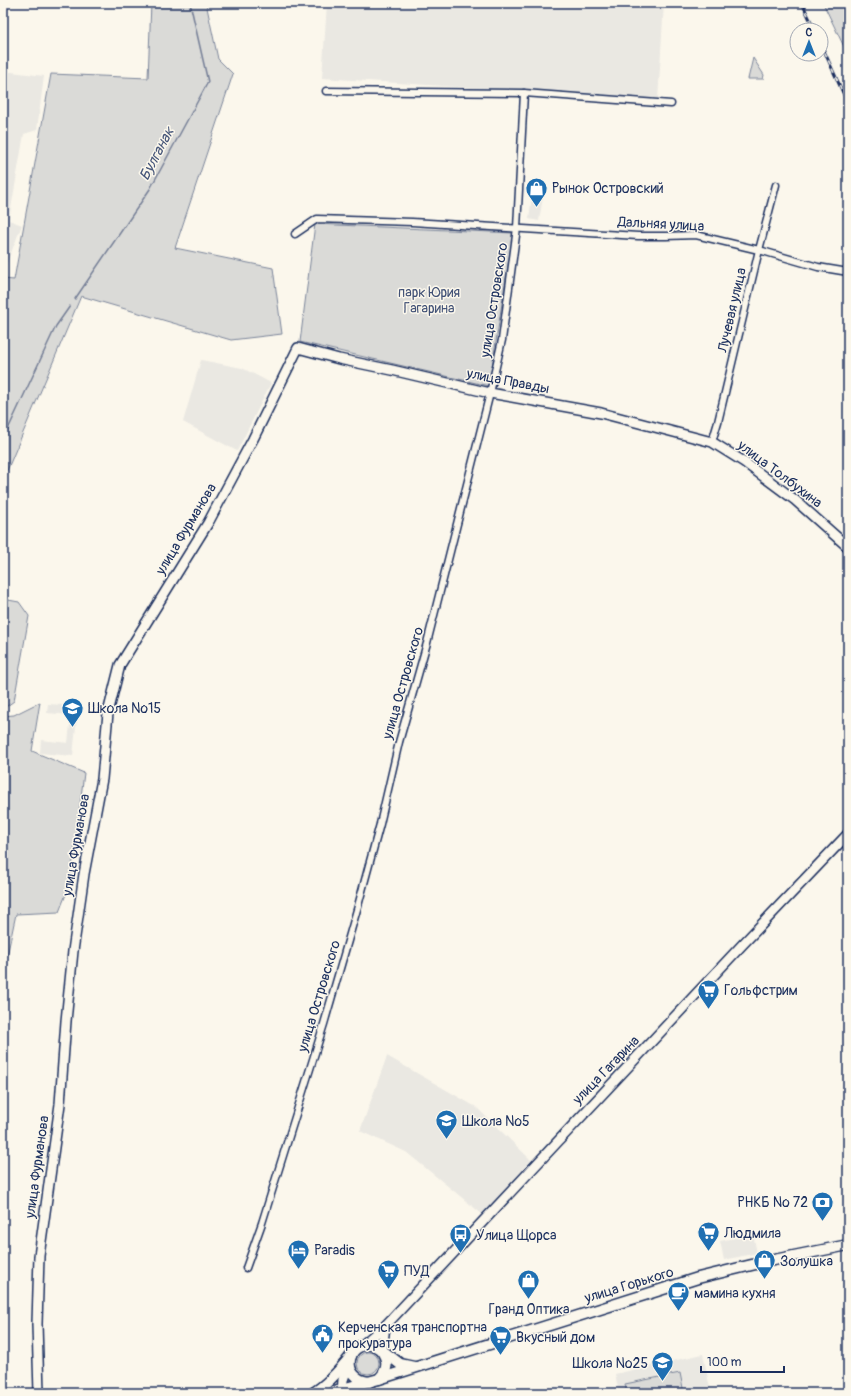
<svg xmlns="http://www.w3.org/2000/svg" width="851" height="1396" font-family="Pangolin,sans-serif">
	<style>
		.built { fill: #eae8e2 }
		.green { fill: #dadad7; stroke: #7a849a }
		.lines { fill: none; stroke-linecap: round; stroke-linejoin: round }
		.stream { stroke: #747e96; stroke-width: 1.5 }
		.street-casing { stroke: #1b2f5e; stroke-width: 9 }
		.secondary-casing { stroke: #1b2f5e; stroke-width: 12 }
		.primary-casing { stroke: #1b2f5e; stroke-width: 13 }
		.street { stroke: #fbf7ec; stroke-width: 6 }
		.secondary { stroke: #fbf7ec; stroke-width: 9 }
		.primary { stroke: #fbf7ec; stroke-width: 10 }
		.rail-casing { stroke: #1b2f5e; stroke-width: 3 }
		.rail { stroke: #fbf7ec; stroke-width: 1.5; stroke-dasharray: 4.5; stroke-linecap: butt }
		.labels { text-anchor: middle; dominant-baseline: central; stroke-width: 3; stroke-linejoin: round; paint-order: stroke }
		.poi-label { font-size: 14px; fill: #1b2f5e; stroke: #fbf7ec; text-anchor: start }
		.street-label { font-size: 14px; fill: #1b2f5e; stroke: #fbf7ec }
		.park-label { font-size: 14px; fill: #415176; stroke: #fbf7ec }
		.water-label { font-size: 15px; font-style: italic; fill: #47577a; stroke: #fbf7ec }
	</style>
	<rect width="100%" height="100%" fill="#fbf7ec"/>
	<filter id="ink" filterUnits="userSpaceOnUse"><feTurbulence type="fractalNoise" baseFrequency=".025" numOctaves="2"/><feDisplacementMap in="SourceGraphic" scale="8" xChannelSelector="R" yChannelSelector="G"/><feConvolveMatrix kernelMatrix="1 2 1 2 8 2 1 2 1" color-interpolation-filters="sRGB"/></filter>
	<g filter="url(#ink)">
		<g class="built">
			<polygon points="327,3 664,3 658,100 322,78"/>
			<polygon points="3,71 44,76 37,130 24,134 9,220 22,225 5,268 3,267"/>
			<polygon points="532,195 543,197 539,221 529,219"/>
			<polygon points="201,360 242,368 271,383 237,451 183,422"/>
			<polygon points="48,704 78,706 73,756 40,753 41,740 68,743 71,715 47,713"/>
			<polygon points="387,1056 476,1107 531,1160 482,1214 406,1152 360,1131"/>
			<polygon points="753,1234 757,1253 724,1260 720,1241"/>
			<polygon points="703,1354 711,1393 619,1393 615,1374"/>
		</g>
		<g class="green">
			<polygon points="151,3 206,3 218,59 233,74 175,248 273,268 282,334 231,340 81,296 3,480 3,279 14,280 51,74 148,78"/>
			<polygon points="823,3 848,3 848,55"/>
			<polygon points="753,58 764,75 763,79 748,79"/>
			<polygon points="315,224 513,233 489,386 300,342"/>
			<polygon points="3,599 19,602 29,616 14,701 3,709"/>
			<polygon points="40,702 32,751 84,773 70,884 59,912 16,914 3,975 3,716 14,715"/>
			<circle cx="368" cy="1363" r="11"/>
			<polygon points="680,1373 684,1393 627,1393 625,1384"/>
		</g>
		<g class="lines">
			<g class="stream">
				<polyline points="75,299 150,189 208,82 190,3"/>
				<polyline points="3,440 56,326 70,306"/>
			</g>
			<defs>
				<g id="street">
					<polyline points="326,91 524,93 671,104"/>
					<polyline points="295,234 317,219 412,222 638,236 666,236 696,235 759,250 818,267 848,272"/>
					<polyline points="712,442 718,422 759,250 776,185"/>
					<polyline points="246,1268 262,1223 324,1024 358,906 380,824 399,742 427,643 490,393 502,340 517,228 524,93"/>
				</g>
				<g id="secondary">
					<polyline points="361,1346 385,1326 742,945 848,834"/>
					<polyline points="382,1351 385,1326"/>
					<polyline points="39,1393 37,1324 39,1256 60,1104 66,1021 73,951 84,874 102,779 108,713 120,665 208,523 253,439 298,348 339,359 392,370 490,393 601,413 712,442 744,462 795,500 848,547"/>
					<polyline points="342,1393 343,1380 350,1360"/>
				</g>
				<g id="primary">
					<polyline points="383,1351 400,1364 414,1367"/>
					<path d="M369 1382C340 1379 346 1341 371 1345 378 1346 383 1351 385 1357 389 1366 385 1373 379 1379"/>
					<path d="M313 1393C328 1384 340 1370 351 1356"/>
					<polyline points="327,1393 379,1379 698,1278 764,1262 848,1245"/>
				</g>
			</defs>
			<use href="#street" class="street-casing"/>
			<use href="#secondary" class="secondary-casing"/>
			<use href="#primary" class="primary-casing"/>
			<use href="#street" class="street"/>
			<use href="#secondary" class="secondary"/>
			<use href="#primary" class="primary"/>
			<defs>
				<g id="rail">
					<polyline points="802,3 815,30"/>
					<polyline points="821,44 848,104"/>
				</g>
			</defs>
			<use href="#rail" class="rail-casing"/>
			<use href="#rail" class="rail"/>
		</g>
	</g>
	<defs>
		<symbol id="shop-pin" viewBox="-11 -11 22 30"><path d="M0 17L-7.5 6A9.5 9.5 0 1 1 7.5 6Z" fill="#1f6fb2" stroke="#fbf7ec"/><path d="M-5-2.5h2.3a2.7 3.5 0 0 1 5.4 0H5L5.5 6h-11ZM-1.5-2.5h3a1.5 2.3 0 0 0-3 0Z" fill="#fff"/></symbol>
		<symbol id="school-pin" viewBox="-11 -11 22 30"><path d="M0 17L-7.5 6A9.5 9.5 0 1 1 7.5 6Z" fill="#1f6fb2" stroke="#fbf7ec"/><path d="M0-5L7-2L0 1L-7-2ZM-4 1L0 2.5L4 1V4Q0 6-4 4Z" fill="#fff"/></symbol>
		<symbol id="supermarket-pin" viewBox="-11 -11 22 30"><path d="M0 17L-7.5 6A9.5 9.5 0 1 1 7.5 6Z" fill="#1f6fb2" stroke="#fbf7ec"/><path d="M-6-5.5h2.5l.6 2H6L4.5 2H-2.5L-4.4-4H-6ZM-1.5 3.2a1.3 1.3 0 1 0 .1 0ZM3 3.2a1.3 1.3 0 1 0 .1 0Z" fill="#fff"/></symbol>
		<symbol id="bank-pin" viewBox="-11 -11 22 30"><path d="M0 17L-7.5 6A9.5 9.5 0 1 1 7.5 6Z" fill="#1f6fb2" stroke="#fbf7ec"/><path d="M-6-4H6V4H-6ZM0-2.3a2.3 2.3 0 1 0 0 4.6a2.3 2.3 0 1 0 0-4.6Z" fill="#fff"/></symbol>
		<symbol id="bus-pin" viewBox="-11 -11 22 30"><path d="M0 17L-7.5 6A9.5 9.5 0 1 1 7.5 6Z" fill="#1f6fb2" stroke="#fbf7ec"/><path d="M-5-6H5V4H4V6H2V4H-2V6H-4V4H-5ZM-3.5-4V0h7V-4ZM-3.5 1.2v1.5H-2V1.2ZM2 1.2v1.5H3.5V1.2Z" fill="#fff"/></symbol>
		<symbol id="hotel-pin" viewBox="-11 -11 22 30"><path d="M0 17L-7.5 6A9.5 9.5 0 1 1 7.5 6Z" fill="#1f6fb2" stroke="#fbf7ec"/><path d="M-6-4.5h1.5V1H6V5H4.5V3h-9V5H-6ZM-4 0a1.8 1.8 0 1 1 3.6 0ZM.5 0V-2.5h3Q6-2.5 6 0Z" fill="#fff"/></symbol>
		<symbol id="cafe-pin" viewBox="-11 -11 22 30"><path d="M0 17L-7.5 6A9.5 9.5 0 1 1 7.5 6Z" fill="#1f6fb2" stroke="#fbf7ec"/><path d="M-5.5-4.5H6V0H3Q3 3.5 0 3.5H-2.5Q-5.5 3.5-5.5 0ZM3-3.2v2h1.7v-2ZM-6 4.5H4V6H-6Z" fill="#fff"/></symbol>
		<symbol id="civic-pin" viewBox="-11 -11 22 30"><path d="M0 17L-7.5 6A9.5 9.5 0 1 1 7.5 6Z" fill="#1f6fb2" stroke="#fbf7ec"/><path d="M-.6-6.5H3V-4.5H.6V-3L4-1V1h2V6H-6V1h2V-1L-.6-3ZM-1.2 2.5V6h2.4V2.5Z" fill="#fff"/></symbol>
	</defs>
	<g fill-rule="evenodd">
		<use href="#shop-pin" x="524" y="176" width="25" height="34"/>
		<use href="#school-pin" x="60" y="696" width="25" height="34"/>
		<use href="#supermarket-pin" x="696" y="978" width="25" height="34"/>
		<use href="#school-pin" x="434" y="1108" width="25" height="34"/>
		<use href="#bank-pin" x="810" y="1190" width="25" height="34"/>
		<use href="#supermarket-pin" x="696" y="1220" width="25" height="34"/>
		<use href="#bus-pin" x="448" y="1222" width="25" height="34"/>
		<use href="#hotel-pin" x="286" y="1238" width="25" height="34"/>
		<use href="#shop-pin" x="752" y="1248" width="25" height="34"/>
		<use href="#supermarket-pin" x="376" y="1258" width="25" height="34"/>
		<use href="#shop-pin" x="516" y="1268" width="25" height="34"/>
		<use href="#cafe-pin" x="666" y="1280" width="25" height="34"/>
		<use href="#civic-pin" x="310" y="1322" width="25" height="34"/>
		<use href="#supermarket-pin" x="488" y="1324" width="25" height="34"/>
		<use href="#school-pin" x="650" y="1350" width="25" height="34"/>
	</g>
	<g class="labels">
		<g class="poi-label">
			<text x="552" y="188">Рынок Островский</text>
			<text x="88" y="708">Школа №15</text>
			<text x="724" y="990">Гольфстрим</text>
			<text x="462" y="1121">Школа №5</text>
			<text x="808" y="1202" text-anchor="end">РНКБ № 72</text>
			<text x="724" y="1233">Людмила</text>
			<text x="476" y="1235">Улица Щорса</text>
			<text x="314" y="1250">Paradis</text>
			<text x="780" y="1261">Золушка</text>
			<text x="404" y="1271">ПУД</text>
			<text x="694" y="1293">мамина кухня</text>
			<text x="529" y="1309" text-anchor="middle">Гранд Оптика</text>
			<text x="338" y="1327">Керченская транспортна<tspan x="338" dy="16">прокуратура</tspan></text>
			<text x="516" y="1337">Вкусный дом</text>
			<text x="648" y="1363" text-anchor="end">Школа №25</text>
		</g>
		<g class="street-label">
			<text transform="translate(661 224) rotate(3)">Дальняя улица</text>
			<text transform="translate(494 300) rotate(-81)">улица Островского</text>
			<text transform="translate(732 310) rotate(-77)">Лучевая улица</text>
			<text transform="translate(508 381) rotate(11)">улица Правды</text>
			<text transform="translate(780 474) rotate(37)">улица Толбухина</text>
			<text transform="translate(186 529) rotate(-59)">улица Фурманова</text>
			<text transform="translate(403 683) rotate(-74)">улица Островского</text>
			<text transform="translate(76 845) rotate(-80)">улица Фурманова</text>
			<text transform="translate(319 996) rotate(-73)">улица Островского</text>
			<text transform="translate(606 1070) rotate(-46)">улица Гагарина</text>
			<text transform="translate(37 1167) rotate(-82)">улица Фурманова</text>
			<text transform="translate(629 1285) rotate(-17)">улица Горького</text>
		</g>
		<g class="park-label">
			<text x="429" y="292">парк Юрия<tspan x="429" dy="16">Гагарина</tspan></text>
		</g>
		<g class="water-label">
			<text transform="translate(157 154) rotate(-62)">Булганак</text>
		</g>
	</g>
	<rect width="851" height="1396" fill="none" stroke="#fbf7ec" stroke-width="16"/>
	<rect x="8" y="8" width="835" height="1380" fill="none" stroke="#1b2f5e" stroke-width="1.5" filter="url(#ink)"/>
	<g transform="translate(809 42)"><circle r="19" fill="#fbf7ec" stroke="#a1a7b3"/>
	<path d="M0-3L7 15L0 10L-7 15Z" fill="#1f6fb2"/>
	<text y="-6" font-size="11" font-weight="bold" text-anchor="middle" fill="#1b2f5e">С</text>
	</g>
	<path d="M701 1366v6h83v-6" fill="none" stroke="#1b2f5e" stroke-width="2"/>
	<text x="707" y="1366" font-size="12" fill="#1b2f5e" stroke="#fbf7ec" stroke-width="3" paint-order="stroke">100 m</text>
</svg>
